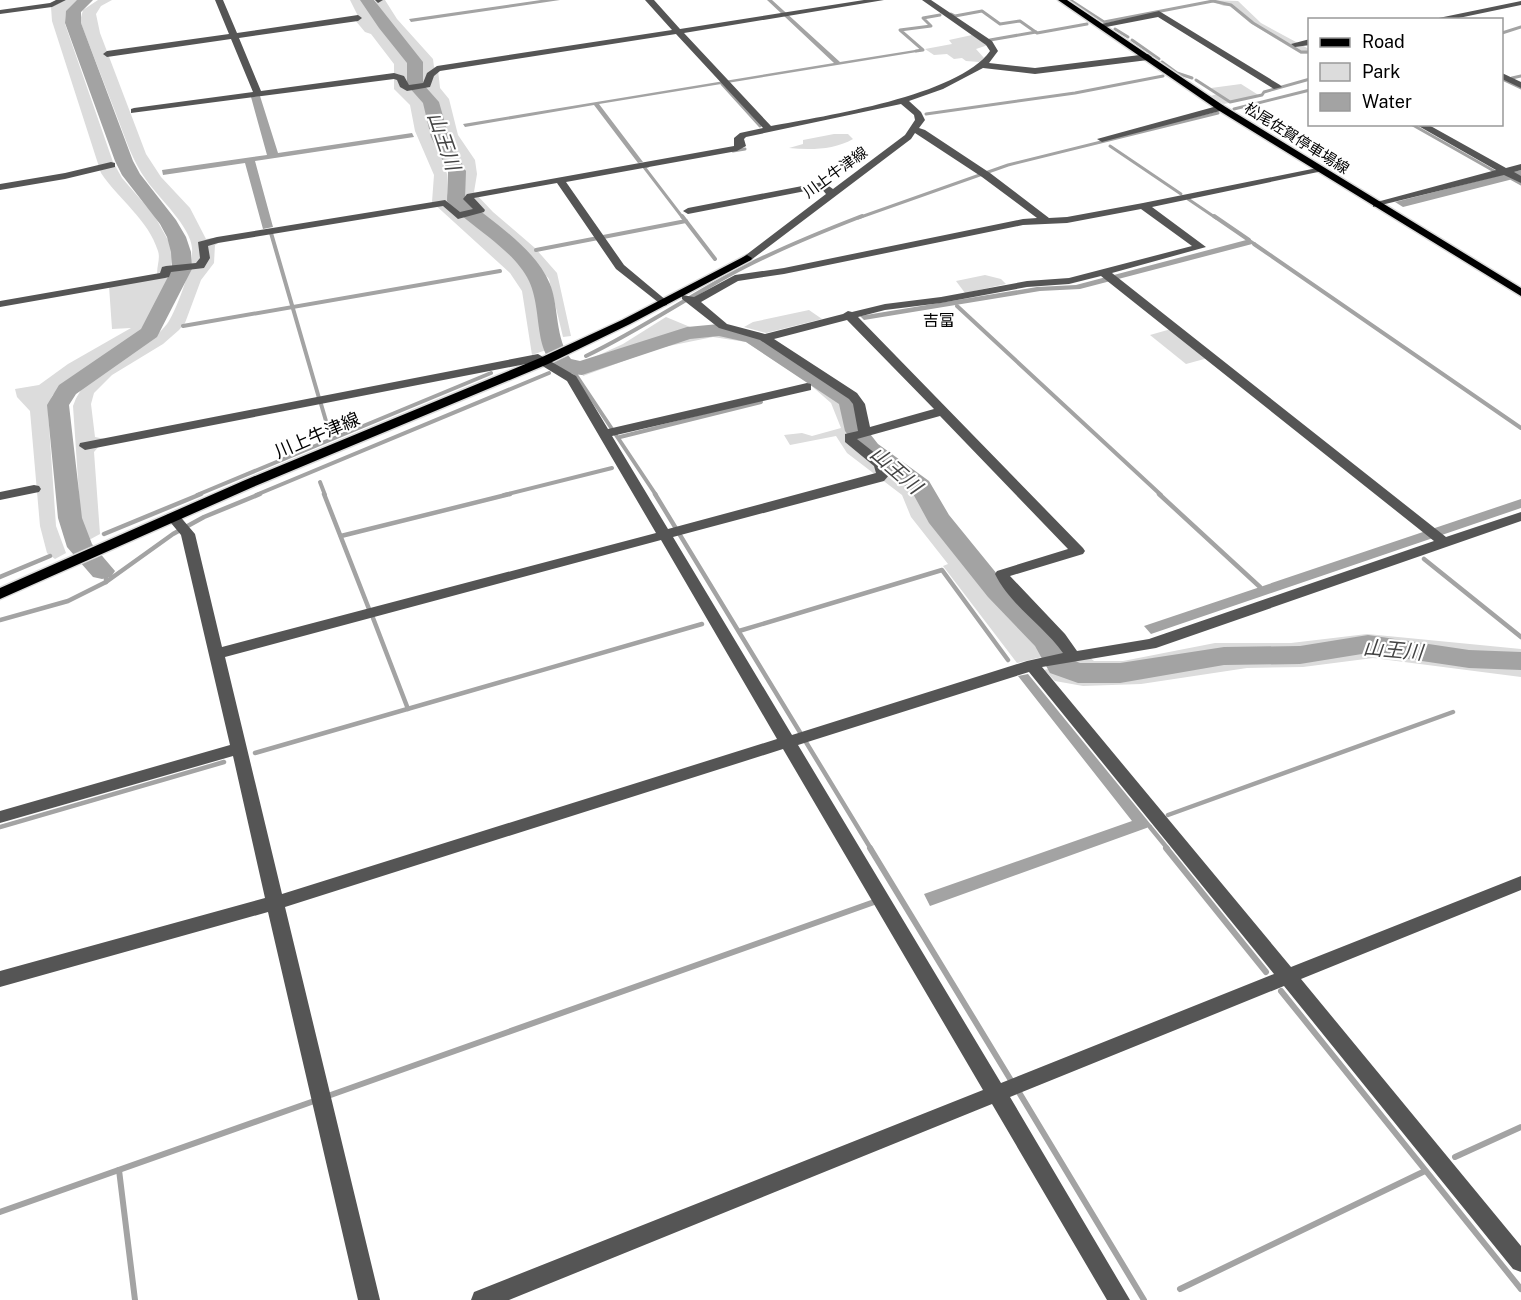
<svg xmlns="http://www.w3.org/2000/svg" width="1521" height="1300" font-family="'Public Sans','Noto Sans JP',sans-serif">
	<style>
		.green { fill: #dcdcdc }
		.water { fill: #a3a3a3 }
		.lines { fill: none; stroke-linecap: round; stroke-linejoin: round }
		.stream-far3 { stroke: #a3a3a3; stroke-width: 3 }
		.stream-far2 { stroke: #a3a3a3; stroke-width: 4 }
		.stream-far1 { stroke: #a3a3a3; stroke-width: 4.5 }
		.stream { stroke: #a3a3a3; stroke-width: 6 }
		.river { fill: #a3a3a3; fill-rule: evenodd }
		.major-casing { stroke: #dbdbdb; stroke-width: 3 }
		.minor { fill: #555; fill-rule: evenodd }
		.major { fill: #000; fill-rule: evenodd }
		.labels { text-anchor: middle; dominant-baseline: central; stroke-width: 4.5; stroke-linejoin: round; paint-order: stroke }
		.far-street-label { font-size: 15px; fill: #000; stroke: #fff }
		.far-neighbourhood-label { font-size: 16px; fill: #000; stroke: #fff }
		.street-label { font-size: 18px; fill: #000; stroke: #fff }
		.water-label { font-size: 20px; font-style: italic; fill: #444; stroke: #fff }
	</style>
	<rect width="100%" height="100%" fill="#fff"/>
	<g class="green">
		<path d="M66 0H81L66 12 65 24 113 162 122 178 154 215 173 249 170 272 152 318 137 334 67 380 52 396 48 411 56 526 66 553 55 559 47 553 40 526 30 411 17 397 15 389 39 385 68 364 131 328 112 329 109 286 158 278C155 269 161 260 158 251 148 219 119 200 101 173L52 21 51 7Z"/>
		<path d="M98 0H112L101 6 96 14 100 33 146 154 161 177 190 208 206 239 220 237 222 241 215 245 214 263 201 280 185 323 179 330 163 344 112 375 94 393 91 404 95 437 105 439 94 452 100 534 89 540 81 524 73 406C87 364 141 358 167 324 176 312 194 263 192 248 191 227 158 197 147 181 132 161 125 137 116 114 104 83 92 52 80 21L83 10Z"/>
		<path d="M350 0H362L409 63 411 87 424 103 447 174V193L450 202C474 223 522 258 533 285 540 305 542 330 546 350L532 355 522 291 510 273 432 202 434 175 415 131 410 105 394 89V64L371 34 365 32 355 20 358 16Z"/>
		<polygon points="375,0 385,0 397,19 433,59 434,67 438,70 440,88 449,99 458,135 475,160 477,174 474,192 493,212 535,248 557,273 571,336 563,337 549,279 537,265 463,199 461,192 466,170 447,136 435,102 421,85 421,63 384,19"/>
		<polygon points="1208,0 1238,1 1261,23 1309,49 1309,54 1301,54 1250,23 1230,6 1224,6"/>
		<polygon points="972,35 988,45 976,49 984,58 979,62 966,61 962,58 954,59 947,54 934,55 925,49 952,44 949,40"/>
		<polygon points="1241,84 1260,96 1224,104 1211,96 1217,94 1211,88"/>
		<path d="M834 134H848L853 139C834 150 810 150 789 148L803 144V140Z"/>
		<polygon points="985,275 1001,279 1006,284 965,293 956,281"/>
		<polygon points="809,310 822,319 766,333 744,327 753,322"/>
		<polygon points="666,317 695,329 652,340 584,365 577,365 623,344"/>
		<polygon points="1171,329 1208,358 1186,364 1150,335"/>
		<polygon points="715,333 750,339 846,401 851,428 856,441 918,489 933,519 993,595 1039,642 1046,656 1017,663 943,566 948,564 911,517 902,495 847,453 836,436 790,445 784,435 802,433 812,436 841,428 831,403 807,382 746,342 713,337 659,348 583,376 581,371 676,340"/>
		<polygon points="1367,634 1521,649 1521,659 1471,656 1368,642 1302,650 1223,652 1117,670 1081,668 1066,662 1089,657 1094,661 1123,661 1215,643 1291,643"/>
		<polygon points="1367,649 1469,663 1521,666 1521,677 1373,658 1303,667 1247,668 1141,684 1083,686 1055,681 1044,670 1052,668 1079,678 1132,677 1225,661 1297,660"/>
	</g>
	<g class="water">
		<polygon points="541,0 560,0 411,22 409,19"/>
		<polygon points="767,0 772,0 840,62 915,50 917,52 599,104 643,162 638,163 594,105 465,127 463,124 834,63"/>
		<polygon points="260,96 278,153 412,133 414,137 255,161 273,227 263,229 245,163 163,175 162,170 267,155 251,97"/>
		<polygon points="1521,170 1521,177 1403,207 1395,202"/>
		<polygon points="1250,239 1256,243 1080,289 1040,291 864,320 860,316 1037,287 1076,285"/>
		<polygon points="1521,499 1521,508 1151,634 1144,626"/>
		<polygon points="1028,674 1152,826 930,906 924,894 1132,821 1018,676"/>
	</g>
	<g class="lines">
		<g class="stream-far3">
			<polyline points="1070,0 1104,22 1213,1 1231,5 1253,23 1301,52 1310,52"/>
			<polyline points="951,14 955,16 982,11 1000,24 1020,21 1037,33 1087,24"/>
			<polyline points="1115,29 1128,37"/>
			<polyline points="1502,33 1521,27"/>
			<polyline points="990,40 1036,32"/>
			<polyline points="1132,40 1159,59"/>
			<polyline points="916,51 923,50 900,30 931,26 923,18 940,15"/>
			<polyline points="1162,62 1177,73 1192,78"/>
			<polyline points="1512,78 1521,76"/>
			<polyline points="1502,79 1521,88"/>
			<polyline points="1196,80 1230,102 1262,95 1264,92 1310,79"/>
			<polyline points="722,84 760,126"/>
			<polyline points="1234,109 1310,90"/>
			<polyline points="926,114 1075,93 1163,76"/>
			<polyline points="1411,124 1494,171"/>
			<polyline points="1110,146 1181,194"/>
			<polyline points="733,151 745,149"/>
			<polyline points="648,166 644,167 683,218"/>
			<polyline points="1512,179 1521,184"/>
			<polyline points="1188,199 1216,218"/>
			<polyline points="858,218 1008,165 1218,113"/>
		</g>
		<g class="stream-far2">
			<polyline points="682,216 715,259"/>
			<polyline points="1214,216 1249,240"/>
			<polyline points="271,233 319,398"/>
			<polyline points="1254,244 1521,428"/>
			<polyline points="536,250 686,221"/>
			<polyline points="957,306 1161,495"/>
			<polyline points="183,326 500,271"/>
			<path d="M586 356C636 332 682 301 731 274 773 251 818 233 862 216"/>
			<polyline points="572,369 656,495"/>
			<polyline points="321,404 331,438"/>
			<polyline points="620,437 761,402"/>
			<polyline points="320,482 325,495"/>
			<polyline points="197,495 491,373"/>
			<polyline points="256,495 549,373"/>
			<polyline points="504,495 612,468"/>
		</g>
		<g class="stream-far1">
			<polyline points="324,494 369,609"/>
			<polyline points="655,494 871,849"/>
			<polyline points="1159,494 1260,587"/>
			<polyline points="104,534 201,494"/>
			<polyline points="341,536 510,494"/>
			<polyline points="1424,559 1521,637"/>
			<polyline points="0,577 50,556"/>
			<polyline points="106,582 173,534 204,517 260,494"/>
			<polyline points="373,618 408,709"/>
			<polyline points="0,620 68,601 106,582 106,575 102,571"/>
			<polyline points="739,631 942,570 1008,660"/>
			<polyline points="255,753 702,624"/>
			<polyline points="1168,815 1453,712"/>
			<polyline points="0,827 224,762"/>
			<polyline points="1150,827 1168,849"/>
		</g>
		<g class="stream">
			<polyline points="870,848 1012,1082"/>
			<polyline points="1166,848 1266,972"/>
			<polyline points="1281,991 1521,1289"/>
			<polyline points="1017,1089 1144,1300"/>
			<polyline points="325,1097 877,901"/>
			<polyline points="1455,1157 1521,1127"/>
			<polyline points="119,1170 135,1300"/>
			<polyline points="0,1212 317,1100"/>
			<polyline points="1180,1289 1425,1171"/>
		</g>
		<g class="river">
			<polygon points="77,0 93,0 81,12 81,23 133,161 140,174 176,220 186,237 191,252 192,269 157,337 76,394 69,405 82,518 92,544 115,571 111,577 102,579 93,577 67,547 58,518 47,405 59,385 141,329 172,269 171,252 167,237 160,224 122,175 115,161 65,23 66,11"/>
			<path d="M360 0H374L423 62V84L439 102 449 137 466 171 465 199C494 223 535 248 550 284 559 306 555 340 571 359L580 361 687 327 719 324 760 333 857 396 867 430 878 444 929 481 949 515 1006 585 1054 634 1070 659 1080 663H1120L1224 647 1300 646 1368 635 1469 650 1521 652V670L1469 668 1368 653 1300 664 1224 665 1120 683H1078L1050 673 1035 646 988 597 929 523 911 490 862 454 845 431 839 404 746 342 719 336 690 339 582 375C527 371 546 318 529 281 517 256 488 237 467 220 460 214 452 208 447 201L448 171 431 137 423 103 407 85V63L379 28Z"/>
		</g>
		<defs>
			<g id="major">
				<polygon points="1058,0 1067,0 1224,106 1521,288 1521,296 1218,110"/>
				<polygon points="747,255 752,258 751,260 630,324 548,364 253,487 0,599 0,588 243,481 540,358 622,320"/>
			</g>
		</defs>
		<use href="#major" class="major-casing"/>
		<g class="minor">
			<polygon points="56,0 66,0 52,7 0,14 0,10 50,3"/>
			<path d="M215 0H223L237 33 358 15 362 18 358 21 239 38 261 91 394 73 404 76 409 85 423 83 427 73 437 66 672 30 645 0H654L680 29 864 0H884L684 33 771 126C825 116 958 96 990 51L986 45 922 0H931L992 41 998 51 989 63 1035 68 1148 54 1152 57 1148 60 1035 74 983 68 943 89 909 101 921 112 925 120 919 128 925 130 990 173 1049 218 1067 217 1143 203 1322 167 1323 169 1318 172 1152 207 1206 247 1112 273 1446 537 1521 512V521L1156 648 1042 667 1291 967 1521 876V890L1301 979 1521 1246V1272L1513 1269 1284 986 1010 1097 1130 1300H1107L992 1104 509 1300H471L474 1292 983 1090 783 749 285 907 380 1300H358L268 912 0 987V971L265 898 233 756 0 823V811L230 745 181 535 166 517 168 514H178L195 534 222 647 656 533 567 381 536 362 85 450 79 446 80 443 538 354 576 376 608 429 807 383 811 384V390L612 436 668 529 876 473 874 466 845 442V434L858 431 853 404 849 399 760 340 719 328 682 299V295L694 297 735 275 784 268 1023 219 1037 218 982 177 915 133 911 139 751 260 747 261 742 258 826 194 821 188 688 214 683 211 688 208 823 182 833 189 905 135 915 120 914 115 901 104 746 137 744 139 746 146 737 151 566 182 624 265 667 301V305L663 306 616 269 557 183 474 198 485 210 484 212 458 219 443 206 218 243 208 246 210 258 204 268 171 272 169 277 165 278 0 307V301L160 273 162 267 166 266 196 263 200 258 198 242 217 237 445 200 460 212 473 209 463 199 467 194 734 146V138L740 133 763 128 676 34 440 71 434 76 430 87 407 91 400 87 397 80 394 79 131 113V109L134 108 253 92 231 39 107 57 103 54 107 51 229 34ZM1141 209 1192 246 1069 278 1027 281 941 297 885 304 852 312 848 311 843 314 765 334 727 324 701 302 738 281 784 274 1023 225 1067 223ZM1101 276 1434 541 1149 639 1077 651 1065 634 1010 576 1083 554 1085 551 1083 548 858 317 885 310 941 303 1027 287 1069 284ZM847 320 934 409 870 427 865 404 857 393 774 339ZM940 416 1068 549 997 571 995 574C1010 605 1043 625 1063 653L1027 661 792 735 673 537 884 481 890 474 885 461 857 439ZM661 540 777 739 282 894 225 657ZM1029 672 1274 974 1001 1083 798 745Z"/>
			<polygon points="375,0 383,0 378,3"/>
			<polygon points="1521,1 1521,5 1449,20 1429,20"/>
			<polygon points="1159,11 1280,85 1282,87 1274,89 1158,17 1101,28 1097,25"/>
			<polygon points="1310,39 1310,45 1295,47 1291,44"/>
			<polygon points="1502,73 1521,82 1521,88 1502,79"/>
			<polygon points="1221,105 1224,106 1224,110 1102,142 1097,139"/>
			<polygon points="1415,124 1427,124 1506,168 1521,164 1521,170 1514,172 1521,176 1521,183 1504,175 1373,207 1373,203 1496,170"/>
			<polygon points="111,162 115,163 115,167 65,179 0,190 0,184 65,173"/>
			<polygon points="34,485 39,486 41,489 39,492 0,500 0,492"/>
		</g>
		<use href="#major" class="major"/>
	</g>
	<g class="labels">
		<g class="far-street-label">
			<text transform="translate(1297 138) rotate(32)">松尾佐賀停車場線</text>
			<text transform="translate(835 172) rotate(-36)">川上牛津線</text>
		</g>
		<g class="far-neighbourhood-label">
			<text x="939" y="320">吉富</text>
		</g>
		<g class="street-label">
			<text transform="translate(317 435) rotate(-23)">川上牛津線</text>
		</g>
		<g class="water-label">
			<text transform="translate(444 141) rotate(71)">山王川</text>
			<text transform="translate(896 470) rotate(41)">山王川</text>
			<text transform="translate(1393 650) rotate(5)">山王川</text>
		</g>
	</g>
	<rect x="1308" y="18" width="195" height="108" fill="#ffffff" stroke="#999999" stroke-width="1.5"/>
	<rect x="1320" y="38" width="30" height="9" fill="#000000" stroke="#999999" stroke-width="1.5"/>
	<text x="1362" y="48" font-size="18" fill="#000000">Road</text>
	<rect x="1320" y="63" width="30" height="18" fill="#dcdcdc" stroke="#999999" stroke-width="1.5"/>
	<text x="1362" y="78" font-size="18" fill="#000000">Park</text>
	<rect x="1320" y="93" width="30" height="18" fill="#a3a3a3" stroke="#999999" stroke-width="1.5"/>
	<text x="1362" y="108" font-size="18" fill="#000000">Water</text>
</svg>
